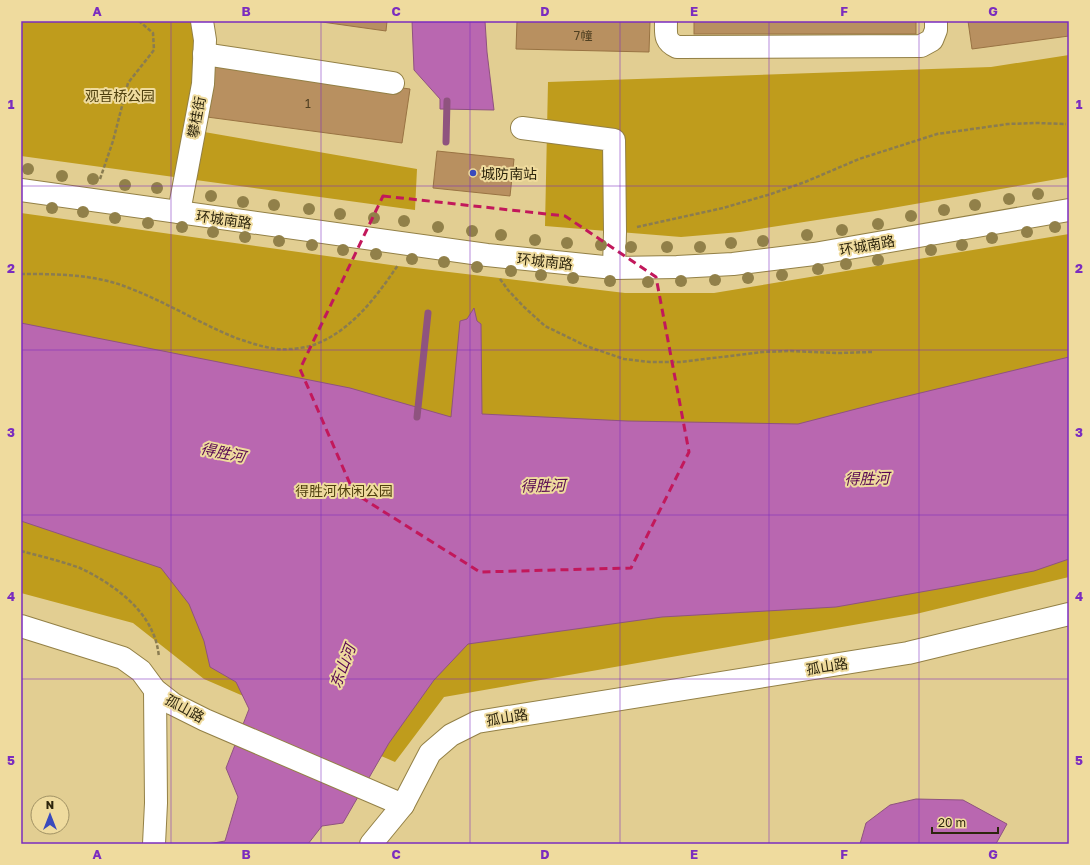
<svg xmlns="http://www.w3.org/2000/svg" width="1090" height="865" font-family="'Golos Text','Noto Sans SC',sans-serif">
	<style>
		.green { fill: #bf9c1c }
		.water { fill: #b967b0; stroke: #8f537f }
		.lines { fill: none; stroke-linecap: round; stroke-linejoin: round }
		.stream { stroke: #8f537f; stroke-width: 7 }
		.building { fill: #b89060; stroke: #997343 }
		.minor-casing { stroke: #938046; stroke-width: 24 }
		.major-casing { stroke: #938046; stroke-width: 24 }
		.path { stroke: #8a7c51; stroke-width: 2.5; stroke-dasharray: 4 2; stroke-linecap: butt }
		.minor { stroke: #fff; stroke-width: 22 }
		.major { stroke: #fff; stroke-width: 22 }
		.tree { fill: #918049 }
		.marked { fill: none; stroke: #c2185b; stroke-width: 3; stroke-dasharray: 8 5; stroke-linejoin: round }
		.grid { fill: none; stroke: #7b2cbf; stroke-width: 1; stroke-opacity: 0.55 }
		.poi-dot { fill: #3a4abd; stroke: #efdb9e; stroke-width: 1.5 }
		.labels { text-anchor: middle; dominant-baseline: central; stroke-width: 4; stroke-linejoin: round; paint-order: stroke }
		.number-label { font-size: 12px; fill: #504022 }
		.park-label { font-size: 14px; fill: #4f400e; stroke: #efdb9e }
		.street-label { font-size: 14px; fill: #2d250d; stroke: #efdb9e }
		.poi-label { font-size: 14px; fill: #2d250d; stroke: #efdb9e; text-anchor: start }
		.water-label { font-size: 15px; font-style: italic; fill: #570852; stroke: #efdb9e }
		.neatline { fill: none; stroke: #7b2cbf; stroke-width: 1.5 }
		.grid-label { font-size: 13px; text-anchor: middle; font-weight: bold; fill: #7b2cbf }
	</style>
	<rect width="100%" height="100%" fill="#e2ce92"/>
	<g class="green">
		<polygon points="21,21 197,21 201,36 187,129 417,169 415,210 21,156"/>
		<polygon points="1069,55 1069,177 875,211 740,232 681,237 545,226 548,82 991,67"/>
		<polygon points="21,213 398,266 625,293 714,293 1069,234 1069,577 916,614 444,697 395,762 204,679 133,623 21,593"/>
	</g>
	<g class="water">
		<polygon points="412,21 485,21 487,52 494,110 440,109 440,99 414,70"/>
		<polygon points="474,308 477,321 481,324 482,414 627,421 798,424 883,402 1069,357 1069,559 1034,571 955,586 836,607 662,617 468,644 434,680 389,743 343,823 322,826 308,844 208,844 225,841 238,797 226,768 249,709 236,682 210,667 204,641 189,604 161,568 21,521 21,323 350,388 451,417 460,321 467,319"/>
		<polygon points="916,799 963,800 1007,824 997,842 995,844 860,844 866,823 890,805"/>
	</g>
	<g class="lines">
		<g class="stream">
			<polyline points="446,142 447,101"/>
			<polyline points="417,417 428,313"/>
		</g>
	</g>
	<g class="building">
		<polygon points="315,21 387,21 386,31"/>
		<polygon points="517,21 650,21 649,52 516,49"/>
		<rect x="694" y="21" width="222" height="13"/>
		<polygon points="968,21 1069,21 1069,36 972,49"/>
		<polygon points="214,63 410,89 402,143 207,117"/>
		<polygon points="437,151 514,159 510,196 433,188"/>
	</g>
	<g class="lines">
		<defs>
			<g id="minor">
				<path d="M666 21C666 34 664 41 677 47L921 46 932 40 936 30V21"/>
				<polyline points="204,54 393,83"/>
				<polyline points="522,128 614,140 615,232 614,268"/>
				<polyline points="179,212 203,84 205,40 202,21"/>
				<polyline points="21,626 123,658 141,671 155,690 173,704 205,720 403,805"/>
				<polyline points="154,844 156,803 155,690"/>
				<polyline points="371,844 403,805 430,753 451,735 477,722 908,653 1069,614"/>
			</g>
			<polyline id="major" points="21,190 487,255 614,268 677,267 733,264 814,254 1069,210"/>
		</defs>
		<use href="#minor" class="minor-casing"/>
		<use href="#major" class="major-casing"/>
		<g class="path">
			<polyline points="100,179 113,141 128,83 154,50 153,33 139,21"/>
			<polyline points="637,227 723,208 771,194 805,182 859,159 937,134 1008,124 1036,123 1066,124"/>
			<path d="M21 274C57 274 95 274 129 288 166 302 199 323 236 338 248 342 259 346 271 348 278 350 285 349 292 349 300 348 309 347 316 344 352 330 377 296 398 265"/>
			<polyline points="500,279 508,290 523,306 545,326 586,346 624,359 650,362 681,362 762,352 791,351 839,353 872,352"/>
			<path d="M21 551C40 556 61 561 80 568 106 580 140 603 152 631 156 639 158 648 159 657"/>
		</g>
		<use href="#minor" class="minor"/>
		<use href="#major" class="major"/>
	</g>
	<g class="tree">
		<circle cx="28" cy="169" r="6"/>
		<circle cx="62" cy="176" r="6"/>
		<circle cx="93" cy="179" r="6"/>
		<circle cx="125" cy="185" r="6"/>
		<circle cx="157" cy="188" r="6"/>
		<circle cx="1038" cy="194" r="6"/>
		<circle cx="211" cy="196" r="6"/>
		<circle cx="1009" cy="199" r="6"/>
		<circle cx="243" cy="202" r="6"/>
		<circle cx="274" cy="205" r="6"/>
		<circle cx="975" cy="205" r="6"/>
		<circle cx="52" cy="208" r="6"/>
		<circle cx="309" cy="209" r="6"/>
		<circle cx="944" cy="210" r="6"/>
		<circle cx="83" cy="212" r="6"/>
		<circle cx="340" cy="214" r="6"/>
		<circle cx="911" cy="216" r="6"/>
		<circle cx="115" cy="218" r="6"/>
		<circle cx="374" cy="218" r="6"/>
		<circle cx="404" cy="221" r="6"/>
		<circle cx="148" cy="223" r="6"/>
		<circle cx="878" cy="224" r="6"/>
		<circle cx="182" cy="227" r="6"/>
		<circle cx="438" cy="227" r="6"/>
		<circle cx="1055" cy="227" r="6"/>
		<circle cx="842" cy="230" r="6"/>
		<circle cx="472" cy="231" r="6"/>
		<circle cx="213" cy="232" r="6"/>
		<circle cx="1027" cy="232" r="6"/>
		<circle cx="501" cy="235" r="6"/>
		<circle cx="807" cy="235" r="6"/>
		<circle cx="245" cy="237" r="6"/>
		<circle cx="992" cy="238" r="6"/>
		<circle cx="535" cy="240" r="6"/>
		<circle cx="279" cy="241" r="6"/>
		<circle cx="763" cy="241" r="6"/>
		<circle cx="567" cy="243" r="6"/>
		<circle cx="731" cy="243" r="6"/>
		<circle cx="312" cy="245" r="6"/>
		<circle cx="601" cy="245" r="6"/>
		<circle cx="962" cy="245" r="6"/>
		<circle cx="631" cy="247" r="6"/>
		<circle cx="667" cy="247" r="6"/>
		<circle cx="700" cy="247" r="6"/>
		<circle cx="343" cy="250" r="6"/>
		<circle cx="931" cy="250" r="6"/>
		<circle cx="376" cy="254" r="6"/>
		<circle cx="412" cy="259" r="6"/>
		<circle cx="878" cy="260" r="6"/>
		<circle cx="444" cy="262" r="6"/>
		<circle cx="846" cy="264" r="6"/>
		<circle cx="477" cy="267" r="6"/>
		<circle cx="818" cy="269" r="6"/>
		<circle cx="511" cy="271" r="6"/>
		<circle cx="541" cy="275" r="6"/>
		<circle cx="782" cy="275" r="6"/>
		<circle cx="573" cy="278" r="6"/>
		<circle cx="748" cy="278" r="6"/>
		<circle cx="715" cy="280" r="6"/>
		<circle cx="610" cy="281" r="6"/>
		<circle cx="681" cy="281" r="6"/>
		<circle cx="648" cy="282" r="6"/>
	</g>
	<path class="marked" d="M383 196 565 216 656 277 689 452 631 568 480 572 354 493 300 369Z"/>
	<path class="grid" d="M171 21V844M321 21V844M470 21V844M620 21V844M769 21V844M919 21V844M21 186H1069M21 350H1069M21 515H1069M21 679H1069"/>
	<circle class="poi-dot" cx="473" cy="173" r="4"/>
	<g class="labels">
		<g class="number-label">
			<text x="583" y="35">7幢</text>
			<text x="308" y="103">1</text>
		</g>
		<g class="park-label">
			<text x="120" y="95">观音桥公园</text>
			<text x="344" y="490">得胜河休闲公园</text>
		</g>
		<g class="street-label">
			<text transform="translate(196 117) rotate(-79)">攀桂街</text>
			<text transform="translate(224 219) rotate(8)">环城南路</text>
			<text transform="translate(867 245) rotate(-10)">环城南路</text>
			<text transform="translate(545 261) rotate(6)">环城南路</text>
			<text transform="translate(827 666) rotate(-9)">孤山路</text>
			<text transform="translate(185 708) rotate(29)">孤山路</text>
			<text transform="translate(507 717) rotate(-9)">孤山路</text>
		</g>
		<g class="poi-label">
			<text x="481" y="173">城防南站</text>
		</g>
		<g class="water-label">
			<text transform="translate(223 452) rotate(11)">得胜河</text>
			<text transform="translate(867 478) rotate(-1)">得胜河</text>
			<text transform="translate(543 485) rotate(-1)">得胜河</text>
			<text transform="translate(342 666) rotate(-69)">东山河</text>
		</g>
	</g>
	<rect width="1090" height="865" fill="none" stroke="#efdb9e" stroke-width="44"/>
	<g transform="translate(50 815)"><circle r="19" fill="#efdb9e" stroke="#a19264"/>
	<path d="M0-3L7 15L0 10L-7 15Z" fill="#3a4abd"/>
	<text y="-6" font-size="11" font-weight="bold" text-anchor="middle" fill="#2d250d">N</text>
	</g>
	<path d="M932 827v6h66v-6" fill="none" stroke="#2d250d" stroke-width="2"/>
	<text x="938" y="827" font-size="12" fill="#2d250d" stroke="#efdb9e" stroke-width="3" paint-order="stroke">20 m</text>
	<rect x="22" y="22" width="1046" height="821" class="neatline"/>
	<g class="grid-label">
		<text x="97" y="16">A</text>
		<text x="246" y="16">B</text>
		<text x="396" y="16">C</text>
		<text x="545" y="16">D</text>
		<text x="694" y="16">E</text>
		<text x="844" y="16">F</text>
		<text x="993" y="16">G</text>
		<text x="11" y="109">1</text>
		<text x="1079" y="109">1</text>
		<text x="11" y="273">2</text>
		<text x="1079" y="273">2</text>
		<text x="11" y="437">3</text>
		<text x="1079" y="437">3</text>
		<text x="11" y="601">4</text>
		<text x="1079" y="601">4</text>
		<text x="11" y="765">5</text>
		<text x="1079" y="765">5</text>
		<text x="97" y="859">A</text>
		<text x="246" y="859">B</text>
		<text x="396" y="859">C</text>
		<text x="545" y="859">D</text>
		<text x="694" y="859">E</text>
		<text x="844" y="859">F</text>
		<text x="993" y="859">G</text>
	</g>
</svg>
